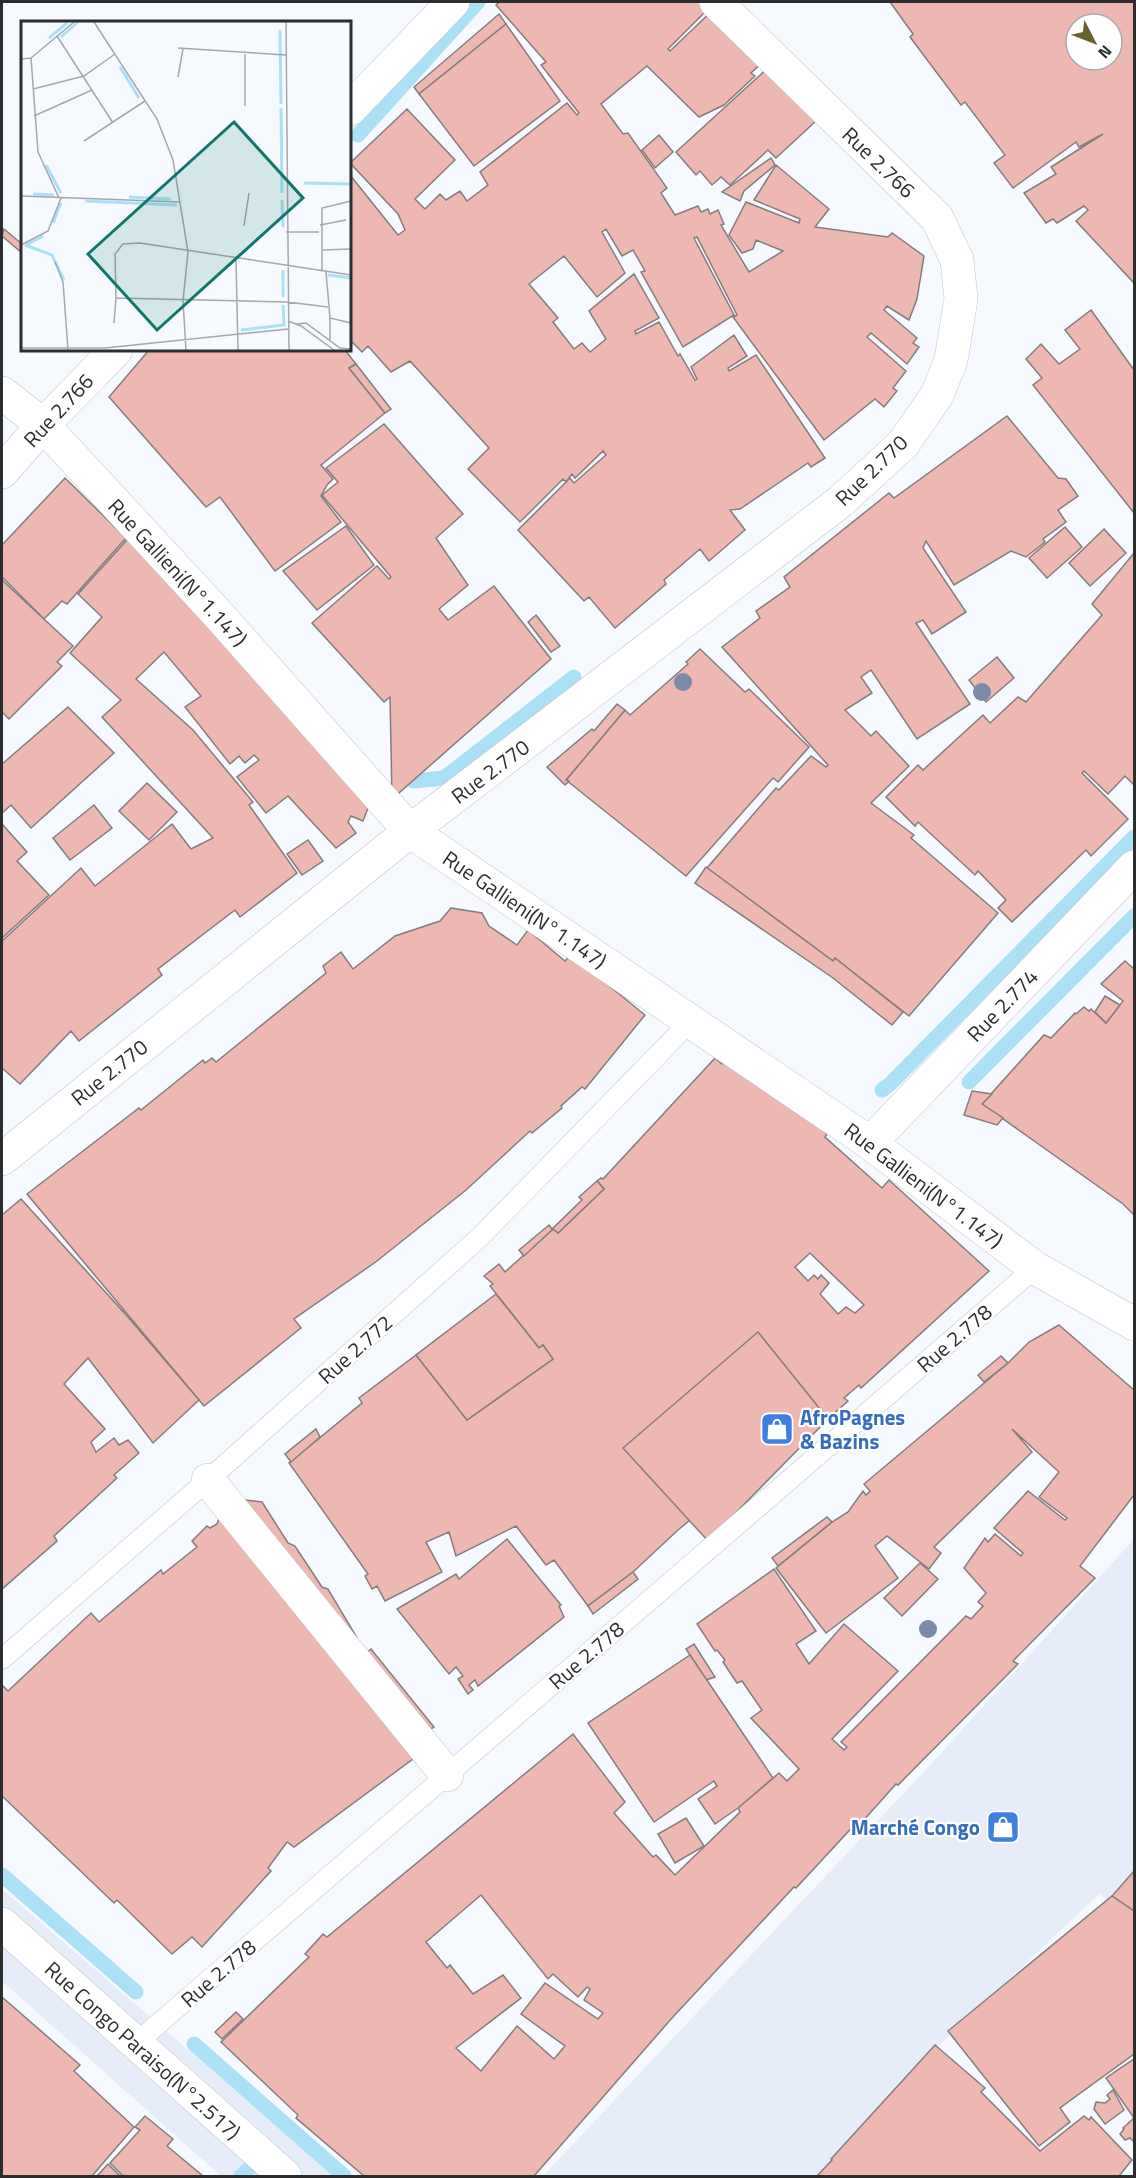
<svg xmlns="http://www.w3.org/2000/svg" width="1136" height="2178" font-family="'Titillium Web',sans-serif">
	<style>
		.built { fill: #e6edf9 }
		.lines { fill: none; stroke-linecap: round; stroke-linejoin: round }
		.stream { stroke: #aae1f6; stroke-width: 15 }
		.building { fill: #edb7b2; stroke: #847d7d; stroke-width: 1.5; fill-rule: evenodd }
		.service-casing { stroke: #c2c4ca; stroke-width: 21 }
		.minor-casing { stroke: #c2c4ca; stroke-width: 34 }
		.tertiary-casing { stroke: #c2c4ca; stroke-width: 34 }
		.secondary-casing { stroke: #c2c4ca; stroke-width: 34 }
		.service { stroke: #fff; stroke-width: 20 }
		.minor { stroke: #fff; stroke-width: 33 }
		.tertiary { stroke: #fff; stroke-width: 33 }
		.secondary { stroke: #fff; stroke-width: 33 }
		.tree { fill: #7b8aa8 }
		.labels { text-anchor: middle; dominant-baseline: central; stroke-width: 4.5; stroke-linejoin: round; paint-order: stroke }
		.street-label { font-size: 21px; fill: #2c2d2f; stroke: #fff }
		.shop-label { font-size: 21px; font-weight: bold; fill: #366cbe; stroke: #fff; text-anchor: start }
		.inset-river { fill: none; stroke: #aae1f6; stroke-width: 3 }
		.inset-road { fill: none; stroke: #a5a7ab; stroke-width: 1.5 }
		.view { fill: #0f766e; fill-opacity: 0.15; stroke: #0f766e; stroke-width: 3 }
		.inset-edge { fill: none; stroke: #2c2d2f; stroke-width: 3 }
	</style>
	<rect width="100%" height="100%" fill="#f6f9fe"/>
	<g class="built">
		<polygon points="1134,1539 1134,1926 1100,1906 1106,1899 1099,1894 905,2078 822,2176 543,2176 935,1760"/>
		<polygon points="2,1889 282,2131 335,2176 221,2176 2,1981"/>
	</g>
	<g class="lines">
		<g class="stream">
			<polyline points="358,135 478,2"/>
			<polyline points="413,781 444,778 574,677"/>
			<polyline points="969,1082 1134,916"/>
			<polyline points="882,1090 890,1084 1134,837"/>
			<polyline points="2,1875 136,1992"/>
			<polyline points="194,2044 344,2176"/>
			<polyline points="241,2176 255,2163"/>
		</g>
	</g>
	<g class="building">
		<polygon points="499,2 704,2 710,7 668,49 670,51 716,7 766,59 751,73 755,76 724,105 699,117 647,66 601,104 623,134 628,133 667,188 661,193 675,215 698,206 701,212 708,209 710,214 718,210 724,224 721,225 749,272 783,251 756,240 753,249 742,253 729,235 746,202 799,223 800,219 754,200 776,165 829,209 815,227 888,237 892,233 924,256 917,299 909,320 887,306 884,310 917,338 913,343 919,347 907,364 871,333 867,337 906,371 893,388 897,391 884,407 875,399 824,440 733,317 737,315 697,237 694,238 734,315 683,347 641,272 645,271 633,250 622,256 606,229 602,232 625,273 597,297 564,256 529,284 558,318 553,322 574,349 582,343 590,352 606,339 589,311 634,274 659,318 635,331 636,334 659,322 678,356 680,354 695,380 697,379 691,367 734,335 747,356 728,368 729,371 756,355 825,458 811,467 808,463 740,509 730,510 745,530 709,561 700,549 664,580 666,584 615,628 589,597 584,601 518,530 570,478 574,483 606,455 603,451 575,478 572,474 566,482 563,479 520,522 468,469 489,448 410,361 391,372 368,346 362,352 350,340 350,175 398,235 405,230 398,214 350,163 407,109 455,160 415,199 425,209 440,194 446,200 460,191 467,201 488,185 480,172 567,103 577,115 579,113 541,65 546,62 496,5"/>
		<path d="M890 2H1134V283L1076 221 1088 210 1084 206 1057 223 1053 219 1046 223 1024 193 1056 174 1051 167 1103 134 1079 147 1076 142 1013 188 994 163 1005 155 965 102 961 105 910 37 913 34ZM1076 24H1112V60H1076Z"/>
		<polygon points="499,14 506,24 419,94 414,87"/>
		<polygon points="506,24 560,101 474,166 419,94"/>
		<polygon points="769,67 817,120 776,158 768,150 730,185 721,177 712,185 700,171 696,175 676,152"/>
		<polygon points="659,135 673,152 655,168 642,150"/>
		<polygon points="771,158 775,165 744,191 740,201 722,192"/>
		<polygon points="4,229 22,244 22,253 2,236"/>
		<polygon points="1091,310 1134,370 1134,513 1033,385 1042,378 1026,359 1041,344 1059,364 1080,349 1065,330"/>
		<polygon points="149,350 345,350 356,364 349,368 385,413 321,465 333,479 327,485 321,496 341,522 275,571 220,497 206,507 109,397"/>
		<polygon points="356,364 391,409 385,413 349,368"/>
		<polygon points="1007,416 1058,478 1066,479 1078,496 1058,510 1066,522 1043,539 1045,542 1026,557 1011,551 954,585 926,541 923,548 966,612 932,634 923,620 916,623 970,704 917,739 871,670 861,677 872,693 845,710 871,736 876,731 909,766 871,803 914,835 911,838 998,913 909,1016 835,958 833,961 707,868 776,788 779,790 811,756 826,767 828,765 722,647 760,618 756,611 790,587 784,577 889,493 894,498"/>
		<polygon points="384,424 463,514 436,538 468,585 439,609 448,620 494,586 551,659 392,799 390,697 384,702 312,623 377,566 389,579 391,577 322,495 338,482 326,468"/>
		<polygon points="65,478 126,538 67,604 62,601 44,619 2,577 2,545"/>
		<polygon points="346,526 374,565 317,610 283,571"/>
		<polygon points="1065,527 1082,547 1047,578 1029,558"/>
		<polygon points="1104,529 1126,553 1090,586 1069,563"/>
		<polygon points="135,531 371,800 363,821 351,816 348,822 356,833 336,848 288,796 266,813 237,777 259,760 254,755 245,763 239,756 230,764 185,707 201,696 164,652 136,679 193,730 253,802 249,805 297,873 240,917 235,910 158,969 162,975 79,1041 71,1031 20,1084 2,1068 2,941 81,868 95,886 172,824 191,849 213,838 102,717 121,700 70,653 102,617 78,594"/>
		<polygon points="1134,553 1134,785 1125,776 1108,794 1084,771 1082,773 1128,819 1091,856 1086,850 1012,922 998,908 1006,900 978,871 975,875 918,822 915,826 886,797 918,765 923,770 983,715 990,723 1018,697 1026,702 1102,615 1092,604"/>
		<polygon points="2,580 73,646 57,662 62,666 9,719 2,712"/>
		<polygon points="536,615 560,646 551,652 528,622"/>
		<polygon points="700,649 745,692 749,689 809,747 778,782 773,778 686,876 566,780 625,710 630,715 688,664 686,662"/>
		<polygon points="997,657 1014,678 986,702 969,680"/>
		<polygon points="617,704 625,710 566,780 569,781 565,785 547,767 592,729 594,731"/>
		<polygon points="68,707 114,753 31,828 11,805 2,813 2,764"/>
		<polygon points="147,783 177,812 149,840 119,811"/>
		<polygon points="94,805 112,828 70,860 53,838"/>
		<polygon points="2,824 27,852 17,861 49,895 2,938"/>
		<polygon points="308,840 323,861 302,875 287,854"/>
		<polygon points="706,867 833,961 835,958 903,1012 892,1025 833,978 695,883"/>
		<polygon points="451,908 482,913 489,926 517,945 528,930 565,961 571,955 645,1015 585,1089 582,1087 561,1106 562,1108 532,1133 530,1131 466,1190 377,1261 294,1319 301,1328 204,1406 27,1194 139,1108 141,1110 203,1060 205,1063 212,1058 216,1062 326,973 323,966 341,952 353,969 395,936 440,921"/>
		<polygon points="1125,961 1134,969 1134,1215 1123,1204 982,1104 1044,1035 1051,1038 1075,1013 1076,1014 1084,1007 1089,1011 1091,1009 1106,1023 1123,1001 1101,984"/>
		<polygon points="1105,996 1120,1005 1106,1023 1095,1012"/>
		<path d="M732 1052 827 1134 825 1137 882 1188 889 1180 989 1271 861 1388 859 1385 844 1398 848 1401 828 1419 825 1415 822 1419 819 1414 678 1530 633 1572 588 1606 554 1560 546 1565 516 1526 456 1556 449 1532 426 1542 442 1572 385 1601 377 1586 372 1589 365 1576 368 1574 289 1463 362 1403 359 1398 416 1355 467 1420 553 1359 543 1345 539 1348 490 1286 493 1284 484 1276 499 1264 505 1272 553 1229 558 1233 604 1189 597 1181 601 1178 603 1179 715 1058 722 1064ZM810 1253 864 1305 855 1313 846 1307 838 1314 820 1294 829 1283 821 1275 818 1279 814 1275 808 1281 795 1267Z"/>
		<polygon points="972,1091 992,1094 982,1104 1003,1118 997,1125 964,1115"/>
		<polygon points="597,1181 604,1189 558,1233 553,1229 524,1256 519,1250 549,1225 552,1229 582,1200 579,1197"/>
		<polygon points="21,1199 128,1317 199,1400 153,1443 88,1358 64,1384 105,1429 91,1442 96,1452 114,1438 119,1445 128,1440 139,1453 114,1475 117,1478 54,1536 57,1541 2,1589 2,1215"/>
		<polygon points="496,1294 539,1348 543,1345 553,1359 467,1420 416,1355"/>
		<path d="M1059 1325 1134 1390V1495L1080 1566 1095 1578 1013 1661 1018 1664 898 1785 896 1784 862 1822 859 1820 796 1888 794 1887 672 2018 534 2176H364L296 2118 298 2115 221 2042 309 1957 305 1954 323 1934 327 1937 573 1734 625 1802 614 1813 653 1857 656 1855 675 1875 740 1812 738 1808 779 1773 787 1781 799 1769 751 1718 762 1710 742 1681 737 1683 723 1662 725 1660 717 1650 715 1651 697 1624 774 1569 816 1631 796 1644 809 1664 844 1624 898 1671 832 1739 844 1750 847 1747 841 1742 966 1616 971 1619 983 1606 978 1602 986 1593 964 1568 985 1538 988 1542 995 1534 1021 1556 1023 1553 994 1528 1028 1491 1065 1520 1067 1518 1039 1497 1059 1472 1012 1429 1032 1452 934 1547 941 1553 929 1569 887 1536 875 1546 898 1578 826 1633 776 1568 832 1522 848 1512 863 1491 866 1495 870 1491 864 1484 1008 1363 1029 1342ZM481 1895 548 1979 553 1974 578 1997 587 1987 590 1989 584 2000 603 2013 598 2019 545 1983 521 2014 565 2046 554 2059 517 2026 481 2071 456 2048 521 1998 503 1975 473 1994 450 1965 447 1968 426 1942Z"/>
		<polygon points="758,1332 828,1419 708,1541 623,1448"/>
		<polygon points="1001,1356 1008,1363 984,1382 978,1375"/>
		<polygon points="316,1429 320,1437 291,1462 285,1454"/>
		<polygon points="245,1500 262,1502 288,1543 295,1546 322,1587 328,1589 366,1653 371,1649 434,1727 431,1729 436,1742 294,1847 287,1842 268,1868 271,1871 202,1947 192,1937 172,1954 117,1900 114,1903 2,1796 2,1685 8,1691 91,1613 99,1622 161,1570 163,1574 197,1547 192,1541 207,1526 210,1528 217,1524 219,1518"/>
		<polygon points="827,1517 832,1522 778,1566 772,1558"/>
		<polygon points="507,1539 561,1605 559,1606 564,1617 478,1686 475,1680 469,1685 473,1690 468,1694 458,1679 463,1676 456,1667 449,1674 397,1609 456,1574 459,1579"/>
		<polygon points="920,1563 938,1579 902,1616 884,1598"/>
		<polygon points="633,1572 638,1579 593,1614 588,1606"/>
		<polygon points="694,1644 715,1677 706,1680 690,1655 686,1649"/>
		<polygon points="690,1655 773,1778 738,1808 715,1824 698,1799 717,1786 714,1781 654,1822 588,1723"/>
		<polygon points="686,1818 704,1846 675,1863 658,1834"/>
		<polygon points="1134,1871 1134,1911 1112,1896"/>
		<polygon points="1112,1896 1134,1911 1134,2054 1060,2108 1070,2122 1039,2146 948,2031"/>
		<polygon points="2,1997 80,2065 74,2071 134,2127 92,2176 2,2176"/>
		<polygon points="236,2012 243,2019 222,2039 215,2032"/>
		<polygon points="935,2045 985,2088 981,2092 1040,2151 1084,2116 1089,2120 1091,2117 1132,2160 1119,2176 817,2176 832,2160 831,2159"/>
		<polygon points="1134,2059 1134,2142 1130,2138 1125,2140 1120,2134 1124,2129 1123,2128 1134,2118 1106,2078"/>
		<polygon points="1113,2090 1124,2110 1105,2124 1094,2109 1096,2102 1105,2103 1110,2099 1107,2095"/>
		<polygon points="145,2116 173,2139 167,2146 203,2176 123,2176 110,2163 140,2130 135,2127"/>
		<polygon points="108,2164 120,2176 97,2176"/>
	</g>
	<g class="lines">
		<defs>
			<g id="service">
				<polyline points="2,1659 208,1480 480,1237 691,1021"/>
				<polyline points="136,2043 1035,1268"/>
			</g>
			<g id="minor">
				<polyline points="350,109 453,2"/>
				<polyline points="2,472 43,425 116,350"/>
				<polyline points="410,831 841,501 903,444 937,395 951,360 961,299 957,260 937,218 716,2"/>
				<polyline points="870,1143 1134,867"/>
				<polyline points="208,1480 447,1775"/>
			</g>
			<g id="tertiary">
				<polyline points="2,1159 410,831"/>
				<polyline points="2,1924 285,2176"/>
			</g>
			<polyline id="secondary" points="2,393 43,425 216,612 410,831 870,1143 1035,1268 1134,1324"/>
		</defs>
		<use href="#service" class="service-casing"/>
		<use href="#minor" class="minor-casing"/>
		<use href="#tertiary" class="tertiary-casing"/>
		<use href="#secondary" class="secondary-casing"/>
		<use href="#service" class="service"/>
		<use href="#minor" class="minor"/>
		<use href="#tertiary" class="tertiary"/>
		<use href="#secondary" class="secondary"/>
	</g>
	<g class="tree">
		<circle cx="683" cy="682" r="9"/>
		<circle cx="982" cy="692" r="9"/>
		<circle cx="928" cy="1629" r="9"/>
	</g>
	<defs>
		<symbol id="shop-square" viewBox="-11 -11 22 22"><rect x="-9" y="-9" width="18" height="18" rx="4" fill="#3f7fe0" stroke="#fff"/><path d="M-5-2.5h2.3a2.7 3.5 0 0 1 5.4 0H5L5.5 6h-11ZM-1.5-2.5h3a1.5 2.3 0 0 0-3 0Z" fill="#fff"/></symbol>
	</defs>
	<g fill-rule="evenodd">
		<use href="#shop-square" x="758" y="1410" width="38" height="38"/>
		<use href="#shop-square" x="984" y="1808" width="38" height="38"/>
	</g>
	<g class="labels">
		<g class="street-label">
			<text transform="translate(879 162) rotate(44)">Rue 2.766</text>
			<text transform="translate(58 410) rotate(-47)">Rue 2.766</text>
			<text transform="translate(871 470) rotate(-44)">Rue 2.770</text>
			<text transform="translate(178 572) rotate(47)">Rue Gallieni(N°1.147)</text>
			<text transform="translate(490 771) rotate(-37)">Rue 2.770</text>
			<text transform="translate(525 909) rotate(34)">Rue Gallieni(N°1.147)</text>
			<text transform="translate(1002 1005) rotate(-46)">Rue 2.774</text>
			<text transform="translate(109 1072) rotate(-39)">Rue 2.770</text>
			<text transform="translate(924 1185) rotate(37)">Rue Gallieni(N°1.147)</text>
			<text transform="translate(954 1338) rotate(-41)">Rue 2.778</text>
			<text transform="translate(355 1349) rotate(-42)">Rue 2.772</text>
			<text transform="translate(586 1655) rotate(-41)">Rue 2.778</text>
			<text transform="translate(218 1973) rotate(-41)">Rue 2.778</text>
			<text transform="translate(143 2050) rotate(42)">Rue Congo Paraiso(N°2.517)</text>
		</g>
		<g class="shop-label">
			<text x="800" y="1417">AfroPagnes<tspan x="800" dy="24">&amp; Bazins</tspan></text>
			<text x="980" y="1827" text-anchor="end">Marché Congo</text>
		</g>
	</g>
	<g transform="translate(21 21)">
		<rect width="330" height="330" fill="#f6f9fe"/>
		<path class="inset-river" d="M259 9 260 83M40 16 57 1M28 17 46 2M99 46 118 77M260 87 261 172M25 144 40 172M283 162 330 163M12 173 33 174M108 176 150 178M261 179 262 206M64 180 156 184M32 202 40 182M4 224 31 234 43 259M5 224 22 215M262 249V276M307 254 330 257M220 309 263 304 262 284"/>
		<path class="inset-road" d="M73 1 136 98 152 139 167 231 162 280 165 329M265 1 268 329M36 15 92 102M157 27 265 34M224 33V85M10 37 17 131 38 177M0 38 10 37 53 1M157 56 162 28M12 68 63 55 94 33M13 95 71 69M63 120 124 80M0 175 159 181M299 204 325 199M223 205 228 172M265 211H298M0 224 27 210 40 177M302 229 330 228M215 239 217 329M34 241 42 261 47 329M301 250V187L330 180M305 251 309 297 330 302M307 286 266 281 95 277 94 233 102 223 119 222 330 254M309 297V320M267 300 280 305 313 329M93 302 95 277M276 303 285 302 319 327 330 328M0 327H84L267 308"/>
		<path class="view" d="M213 101 282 177 136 309 67 233Z"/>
		<rect width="330" height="330" class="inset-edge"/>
	</g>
	<rect width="1136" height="2178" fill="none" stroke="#2c2d2f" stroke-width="6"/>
	<g transform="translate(1094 42) rotate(132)"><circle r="28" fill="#ffffff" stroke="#ababac" stroke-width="1.5"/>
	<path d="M0-4.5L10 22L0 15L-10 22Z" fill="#67622f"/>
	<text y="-9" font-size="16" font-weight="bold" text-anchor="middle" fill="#2c2d2f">N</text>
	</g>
</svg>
